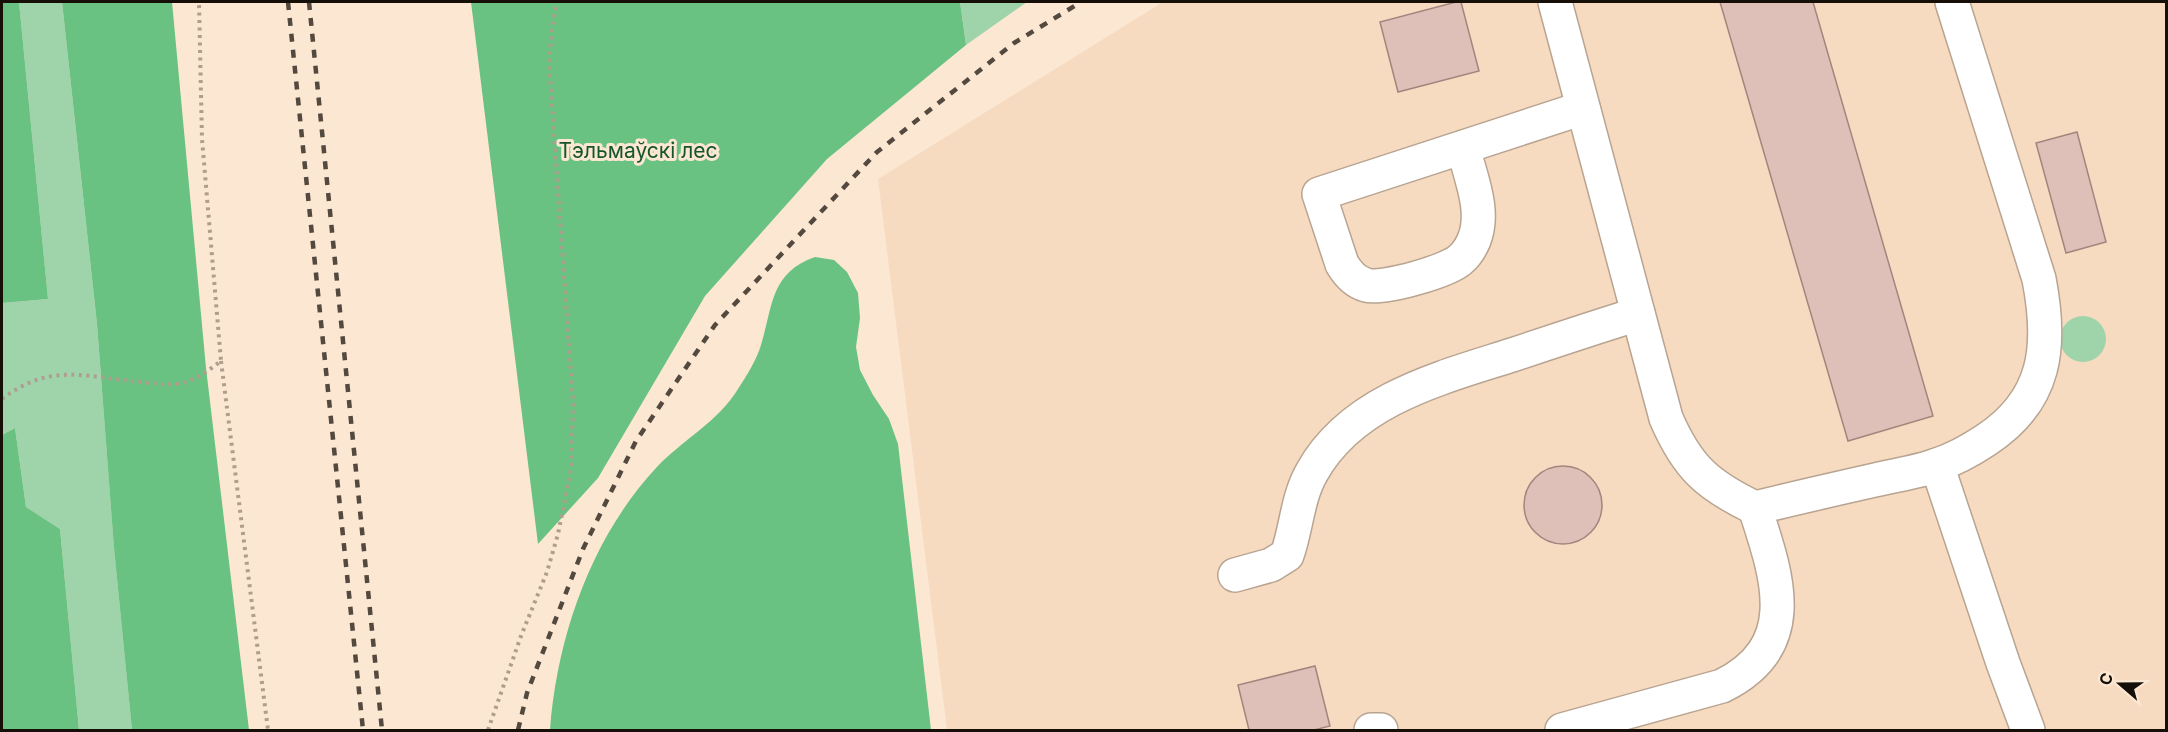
<svg xmlns="http://www.w3.org/2000/svg" width="2168" height="732" font-family="Inter,sans-serif">
	<style>
		.built { fill: #f6dbc1 }
		.green { fill: #9fd4ab }
		.forest { fill: #69c182 }
		.building { fill: #dec0b8; stroke: #a2867e; stroke-width: 1.5 }
		.lines { fill: none; stroke-linecap: round; stroke-linejoin: round }
		.minor-casing { stroke: #b8a491; stroke-width: 36 }
		.path { stroke: #ae9e8e; stroke-width: 4; stroke-dasharray: 3 4.5; stroke-linecap: butt }
		.minor { stroke: #fff; stroke-width: 33 }
		.rail { stroke: #54493e; stroke-width: 4.5; stroke-dasharray: 8 8; stroke-linecap: butt }
		.labels { text-anchor: middle; dominant-baseline: central; stroke-width: 6; stroke-linejoin: round; paint-order: stroke }
		.park-label { font-size: 21px; fill: #14552c; stroke: #fce7d3 }
	</style>
	<rect width="100%" height="100%" fill="#fce7d3"/>
	<polygon class="built" points="1163,2 2166,2 2166,730 947,730 878,179"/>
	<g class="green">
		<polygon points="19,2 62,2 97,324 114,547 132,730 79,730 60,529 26,507 15,428 2,435 2,303 48,299"/>
		<polygon points="960,2 1027,2 966,45"/>
		<circle cx="2083" cy="339" r="23"/>
	</g>
	<g class="forest">
		<polygon points="2,2 19,2 48,299 2,303"/>
		<polygon points="62,2 172,2 206,368 249,730 132,730 114,548 97,324"/>
		<polygon points="471,2 960,2 966,45 827,159 705,296 598,478 538,544"/>
		<path d="M815 257 834 260 847 272 858 293 860 318 856 347 860 370 873 395 889 419 898 444 931 730H550C557 637 591 538 656 468 681 441 718 422 738 389 747 375 756 361 761 345 773 306 770 273 815 257Z"/>
		<polygon points="15,428 26,507 60,529 79,730 2,730 2,435"/>
	</g>
	<g class="building">
		<polygon points="1456,2 1461,2 1479,71 1398,92 1380,22"/>
		<polygon points="1720,2 1813,2 1933,416 1848,441"/>
		<polygon points="2077,132 2106,242 2066,253 2036,143"/>
		<circle cx="1563" cy="505" r="39"/>
		<polygon points="1315,666 1330,726 1314,730 1249,730 1238,685"/>
	</g>
	<g class="lines">
		<defs>
			<g id="minor">
				<path d="M1555 2 1666 418C1687 467 1707 485 1755 508 1795 498 1835 489 1875 480 1896 475 1918 472 1937 465 1955 459 1971 450 1986 440 2047 400 2052 346 2039 279L1952 2"/>
				<path d="M1463 147C1470 176 1486 211 1474 240 1471 247 1467 254 1461 259 1449 271 1382 290 1366 285 1355 282 1348 274 1342 264L1319 194 1583 108"/>
				<polyline points="1937,465 2003,663 2028,730"/>
				<path d="M1235 575 1271 565 1287 555C1297 527 1297 498 1312 472 1352 400 1440 378 1512 355 1554 341 1596 327 1638 314"/>
				<polyline points="1371,730 1381,730"/>
				<path d="M1562 730 1722 686C1803 646 1777 576 1755 508"/>
			</g>
		</defs>
		<use href="#minor" class="minor-casing"/>
		<g class="path">
			<polyline points="221,361 268,730"/>
			<path d="M2 399C52 361 87 378 143 382 157 384 172 386 185 382 198 379 210 369 221 361L202 139 199 2"/>
			<polyline points="488,730 521,636 547,572 558,534 571,469 573,403 549,63 552,27 557,2"/>
		</g>
		<use href="#minor" class="minor"/>
		<g class="rail">
			<polyline points="288,2 363,730"/>
			<polyline points="309,2 382,730"/>
			<polyline points="518,730 527,693 583,549 636,441 715,325 877,152 1014,43 1081,2"/>
		</g>
	</g>
	<g class="labels">
		<g class="park-label">
			<text x="638" y="150">Тэльмаўскі лес</text>
		</g>
	</g>
	<rect width="2168" height="732" fill="none" stroke="#160f08" stroke-width="6"/>
	<g transform="translate(2120 684) rotate(290)" stroke="#fce7d3" stroke-width="4.5" paint-order="stroke">
	<path d="M0-4.5L10 22L0 15L-10 22Z" fill="#160f08"/>
	<text y="-9" font-size="16" font-weight="bold" text-anchor="middle" fill="#160f08">С</text>
	</g>
</svg>
